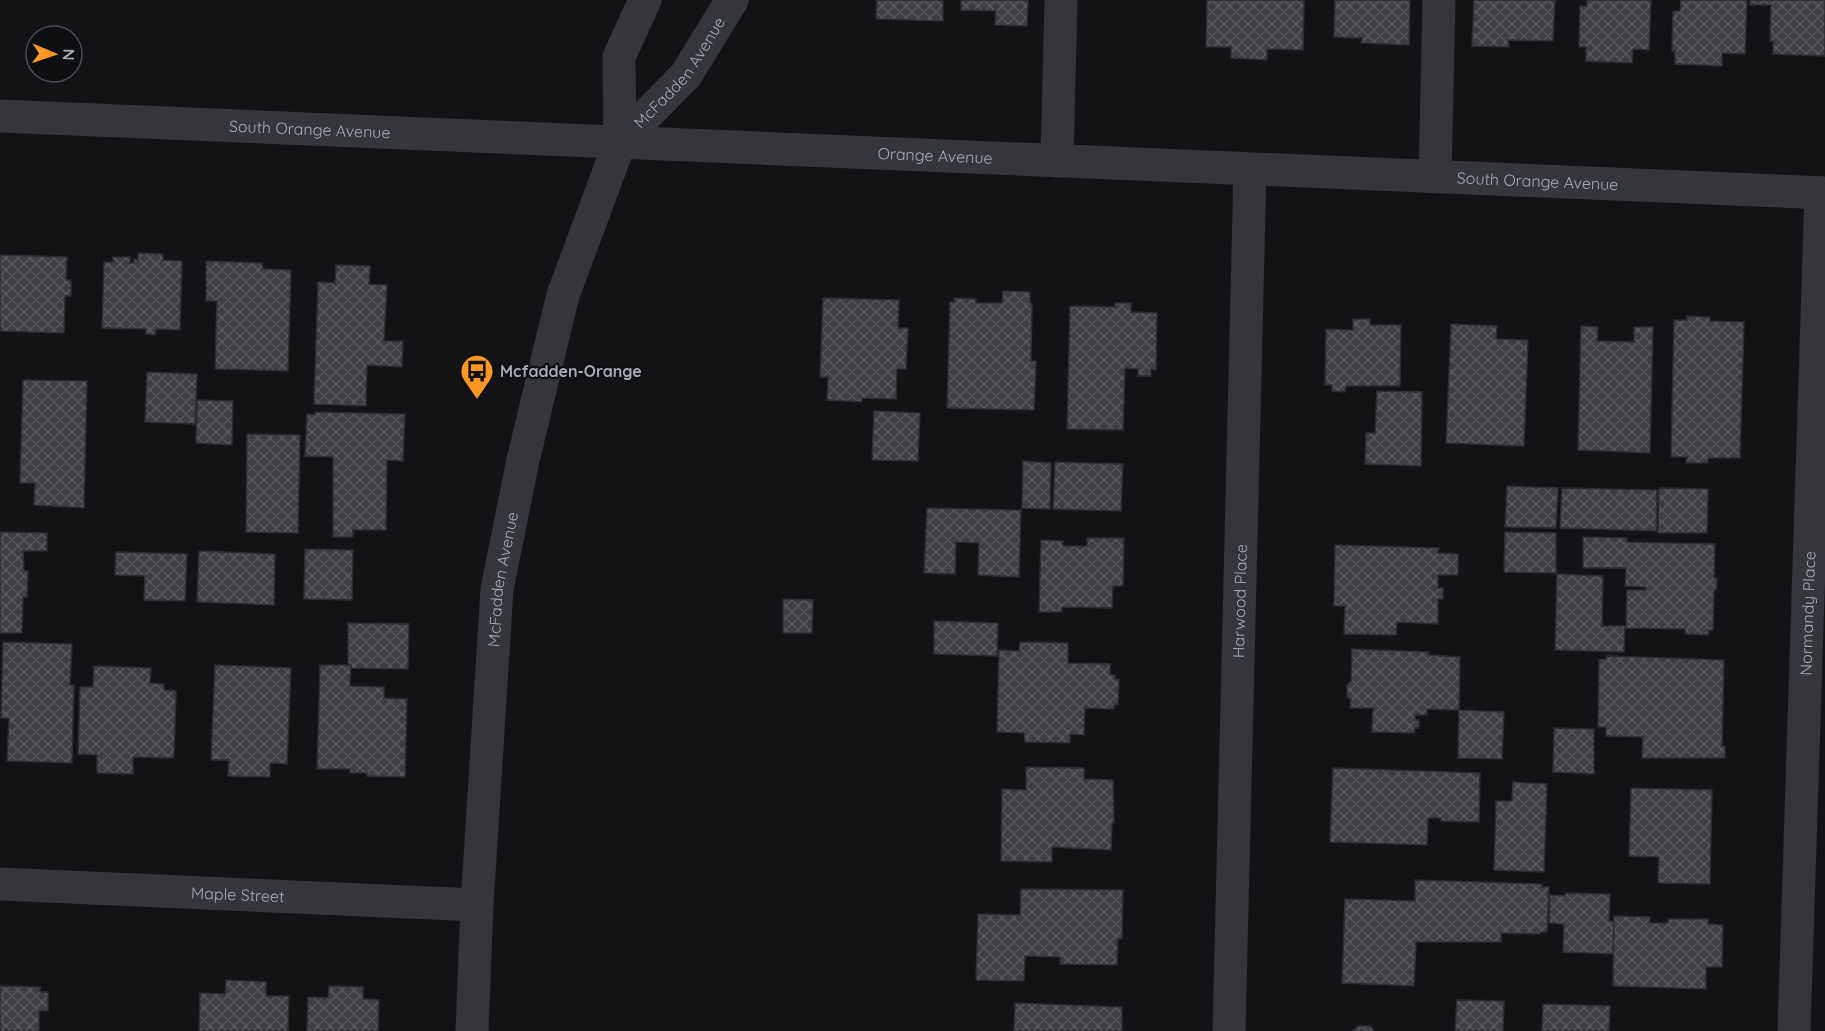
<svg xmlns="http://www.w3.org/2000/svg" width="1825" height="1031" font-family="Quicksand,sans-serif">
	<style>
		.building { fill: url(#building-cross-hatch); stroke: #2d2e31; stroke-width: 1.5 }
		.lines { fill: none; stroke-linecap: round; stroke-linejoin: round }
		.minor { stroke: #34363b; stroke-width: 33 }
		.labels { text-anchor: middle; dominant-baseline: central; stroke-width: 4.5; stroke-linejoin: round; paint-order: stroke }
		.street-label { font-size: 16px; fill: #a4acb7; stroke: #0e0f10 }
		.poi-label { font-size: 16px; font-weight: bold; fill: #a4acb7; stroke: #0e0f10; text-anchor: start }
	</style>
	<defs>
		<pattern id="building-cross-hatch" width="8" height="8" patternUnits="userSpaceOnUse" patternTransform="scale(1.5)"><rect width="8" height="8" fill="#3d3f43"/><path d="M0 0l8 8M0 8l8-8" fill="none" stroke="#56585c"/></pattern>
	</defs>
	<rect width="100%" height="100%" fill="#131315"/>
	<g class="building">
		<polygon points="877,0 943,0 943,21 876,19"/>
		<polygon points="961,0 1028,0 1027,26 995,25 996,11 961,10"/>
		<polygon points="1207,0 1304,0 1303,50 1267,49 1267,60 1231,58 1231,47 1206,47"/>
		<polygon points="1335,0 1410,0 1409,45 1361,43 1362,38 1334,37"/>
		<polygon points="1474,0 1555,0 1553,41 1508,40 1509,47 1472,46"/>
		<polygon points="1587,0 1651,0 1649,50 1633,49 1632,63 1586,61 1586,47 1579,47 1580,6 1587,6"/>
		<polygon points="1681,0 1747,0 1745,54 1722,53 1722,66 1675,64 1675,51 1672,51 1673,11 1680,11"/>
		<polygon points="1750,0 1825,0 1825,56 1773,54 1773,41 1770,41 1771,5 1750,5"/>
		<polygon points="138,253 163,254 163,260 182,261 180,330 156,329 155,335 146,334 146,329 102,328 104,262 113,262 113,257 130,257 130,263 134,263 134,259 138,260"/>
		<polygon points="0,255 67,257 66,280 71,280 71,296 65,296 64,333 0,331"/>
		<polygon points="206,261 262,263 263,269 291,270 288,371 215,369 217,301 206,301"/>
		<polygon points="336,265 370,266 369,284 387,285 384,341 403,341 402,367 367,365 366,406 314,404 318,282 335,283"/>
		<polygon points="1003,291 1030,292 1030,303 1032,304 1031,361 1036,361 1034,410 947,408 950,302 955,302 954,298 976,299 976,303 1002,303"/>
		<polygon points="823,298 899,300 898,328 908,328 906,369 897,369 896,399 862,398 862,402 827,400 828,377 820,377"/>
		<polygon points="1115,303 1131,303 1131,312 1157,313 1156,370 1151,369 1151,376 1138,376 1138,369 1125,368 1123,430 1067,429 1070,306 1115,307"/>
		<polygon points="1687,316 1710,317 1710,321 1744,322 1740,458 1708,458 1708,463 1686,463 1687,457 1671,457 1674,320 1687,320"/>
		<polygon points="1353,319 1370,319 1370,325 1401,325 1400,386 1346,386 1345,392 1332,391 1332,385 1325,385 1326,329 1353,330"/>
		<polygon points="1451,324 1497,326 1496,339 1528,340 1524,446 1446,443"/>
		<polygon points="1581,326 1598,327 1597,341 1634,342 1634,327 1653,327 1650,453 1578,450"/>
		<polygon points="147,372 197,374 195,424 145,422"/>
		<polygon points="23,380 87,381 84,508 34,505 35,483 20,483"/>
		<polygon points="1377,391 1422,392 1421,466 1365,464 1366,433 1375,433"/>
		<polygon points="197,400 233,401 232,445 196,443"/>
		<polygon points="874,411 920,413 918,461 872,460"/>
		<polygon points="315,412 405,414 403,461 387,460 386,530 353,530 353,537 333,537 333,457 305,456 307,414 315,415"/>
		<polygon points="247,434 300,435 298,533 246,532"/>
		<polygon points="1023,461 1051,463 1050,509 1022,508"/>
		<polygon points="1055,462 1123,464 1121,511 1053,509"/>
		<polygon points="1507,486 1558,488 1556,528 1505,527"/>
		<polygon points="1562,488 1657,490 1656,531 1560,528"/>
		<polygon points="1659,488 1708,489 1707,533 1658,533"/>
		<polygon points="927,508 1021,510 1019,577 978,575 979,543 956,542 955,574 924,573"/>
		<polygon points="0,532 47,533 47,551 23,551 24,571 28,571 27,597 23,597 22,633 0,633"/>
		<polygon points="1505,532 1556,533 1556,573 1504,572"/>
		<polygon points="1583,537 1627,538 1627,542 1715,544 1714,578 1717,578 1716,590 1714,590 1713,630 1709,630 1708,635 1685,634 1685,629 1626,628 1627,590 1646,590 1646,587 1625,586 1626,568 1583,568"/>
		<polygon points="1087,538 1124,538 1123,586 1113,586 1112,608 1062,607 1062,612 1039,612 1041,540 1063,541 1063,546 1087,546"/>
		<polygon points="1335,545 1439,548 1438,553 1458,554 1458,575 1438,575 1438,588 1443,588 1443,599 1438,599 1438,624 1397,622 1396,635 1344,634 1345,606 1334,606"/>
		<polygon points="305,549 353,550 352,600 304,599"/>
		<polygon points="199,551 275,554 274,605 197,602"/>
		<polygon points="116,552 187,554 185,601 144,600 145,576 115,575"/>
		<polygon points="1557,574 1603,576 1602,626 1625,626 1624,652 1555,650"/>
		<polygon points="783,599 813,600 812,633 783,633"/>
		<polygon points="934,621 998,623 997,656 934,654"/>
		<polygon points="348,623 409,624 408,669 351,668 351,665 348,665"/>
		<polygon points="3,642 72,644 70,685 74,685 72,763 7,761 9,718 1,718"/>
		<polygon points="1020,642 1068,643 1068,663 1110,664 1110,675 1115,675 1115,679 1119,679 1118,705 1114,705 1114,709 1085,708 1084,735 1070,734 1070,743 1025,742 1024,733 997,732 999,650 1019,651"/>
		<polygon points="1352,649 1429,652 1428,655 1460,657 1459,710 1427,709 1427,715 1415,715 1415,720 1419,720 1419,728 1415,728 1414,733 1372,732 1373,708 1350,708 1351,700 1347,696 1347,685 1351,681"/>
		<polygon points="1607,656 1724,660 1722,746 1725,746 1725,758 1642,758 1643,737 1606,736 1606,727 1598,727 1599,659 1606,660"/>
		<polygon points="215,665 291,668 287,764 270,763 270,777 228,776 229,760 211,760"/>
		<polygon points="320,665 351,665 350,686 384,687 384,698 407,699 405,777 367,776 367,773 350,773 350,769 317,769"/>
		<polygon points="94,666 151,668 150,683 164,684 164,690 176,691 174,758 133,757 133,774 97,773 97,755 78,754 80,687 93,687"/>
		<polygon points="1459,710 1504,712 1502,759 1458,758"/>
		<polygon points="1554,728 1594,729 1594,774 1553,772"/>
		<polygon points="1026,767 1084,768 1084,779 1113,780 1114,823 1112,823 1111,850 1052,847 1052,862 1001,861 1002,789 1026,790"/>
		<polygon points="1333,768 1480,773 1479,822 1441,821 1441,818 1428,818 1427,845 1330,842"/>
		<polygon points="1513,782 1547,784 1544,872 1494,870 1496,801 1512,801"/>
		<polygon points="1631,788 1712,790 1710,884 1658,883 1659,857 1629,856"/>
		<polygon points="1415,880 1542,884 1542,887 1549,887 1547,932 1540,932 1540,934 1501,933 1501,942 1416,942 1414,986 1342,983 1345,899 1415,901"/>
		<polygon points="1021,889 1123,890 1122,939 1118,939 1117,965 1060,964 1060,957 1025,956 1024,981 976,980 978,914 1020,915"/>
		<polygon points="1565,893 1610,894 1609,921 1614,921 1613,954 1563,952 1564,924 1549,923 1550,895 1565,896"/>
		<polygon points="1614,916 1650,917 1649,923 1668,923 1668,919 1708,919 1708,924 1723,925 1722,967 1706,967 1706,989 1613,986"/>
		<polygon points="226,980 266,982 266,996 289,996 288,1031 199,1031 200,993 225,994"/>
		<polygon points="0,986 40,987 40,992 48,992 48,1011 39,1011 39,1031 0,1031"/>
		<polygon points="329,986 363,987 363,999 379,1000 378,1031 307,1031 308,997 328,998"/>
		<polygon points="1457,1000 1504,1001 1503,1031 1455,1031"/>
		<polygon points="1015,1003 1122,1007 1122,1031 1014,1031"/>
		<polygon points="1543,1004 1610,1006 1609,1031 1542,1031"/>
		<polygon points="1358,1026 1371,1026 1374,1031 1353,1031"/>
	</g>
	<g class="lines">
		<g class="minor">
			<path id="s1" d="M0 116 1825 193"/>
			<path id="s2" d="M620 142 686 75 732 0"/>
			<polyline points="1057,161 1061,0"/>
			<polyline points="1435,177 1439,0"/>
			<path id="s3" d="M0 884 477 905"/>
			<path id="s4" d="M472 1031 477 905 497 589 523 460 563 295 620 142 619 57 645 0"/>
			<path id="s5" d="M1229 1031 1250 170"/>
			<path id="s6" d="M1794 1031 1821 193"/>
		</g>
	</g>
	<defs>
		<symbol id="bus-pin" viewBox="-11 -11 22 30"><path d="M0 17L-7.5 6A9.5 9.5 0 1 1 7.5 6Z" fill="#ff9722" stroke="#0e0f10"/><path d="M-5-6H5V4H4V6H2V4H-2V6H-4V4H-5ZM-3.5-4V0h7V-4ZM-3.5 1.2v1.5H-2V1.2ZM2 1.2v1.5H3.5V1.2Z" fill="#111"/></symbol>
	</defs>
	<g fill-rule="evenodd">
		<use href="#bus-pin" x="458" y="352" width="38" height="52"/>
	</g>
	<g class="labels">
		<g class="street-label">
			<text stroke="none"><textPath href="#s2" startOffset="92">McFadden Avenue</textPath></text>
			<text stroke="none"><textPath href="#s1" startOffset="310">South Orange Avenue</textPath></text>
			<text stroke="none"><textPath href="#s1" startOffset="936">Orange Avenue</textPath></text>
			<text stroke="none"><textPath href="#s1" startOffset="1539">South Orange Avenue</textPath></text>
			<text stroke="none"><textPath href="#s4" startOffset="453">McFadden Avenue</textPath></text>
			<text stroke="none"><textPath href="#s5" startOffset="430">Harwood Place</textPath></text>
			<text stroke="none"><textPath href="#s6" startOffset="418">Normandy Place</textPath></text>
			<text stroke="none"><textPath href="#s3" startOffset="238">Maple Street</textPath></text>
		</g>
		<g class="poi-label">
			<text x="500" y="371">Mcfadden-Orange</text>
		</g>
	</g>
	<g transform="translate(54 54) rotate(92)"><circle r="28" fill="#0e0f10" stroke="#4a4e53" stroke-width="1.5"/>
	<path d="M0-4.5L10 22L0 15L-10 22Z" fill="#ff9722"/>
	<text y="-9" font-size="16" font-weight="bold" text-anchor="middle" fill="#a4acb7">N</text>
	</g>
</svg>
